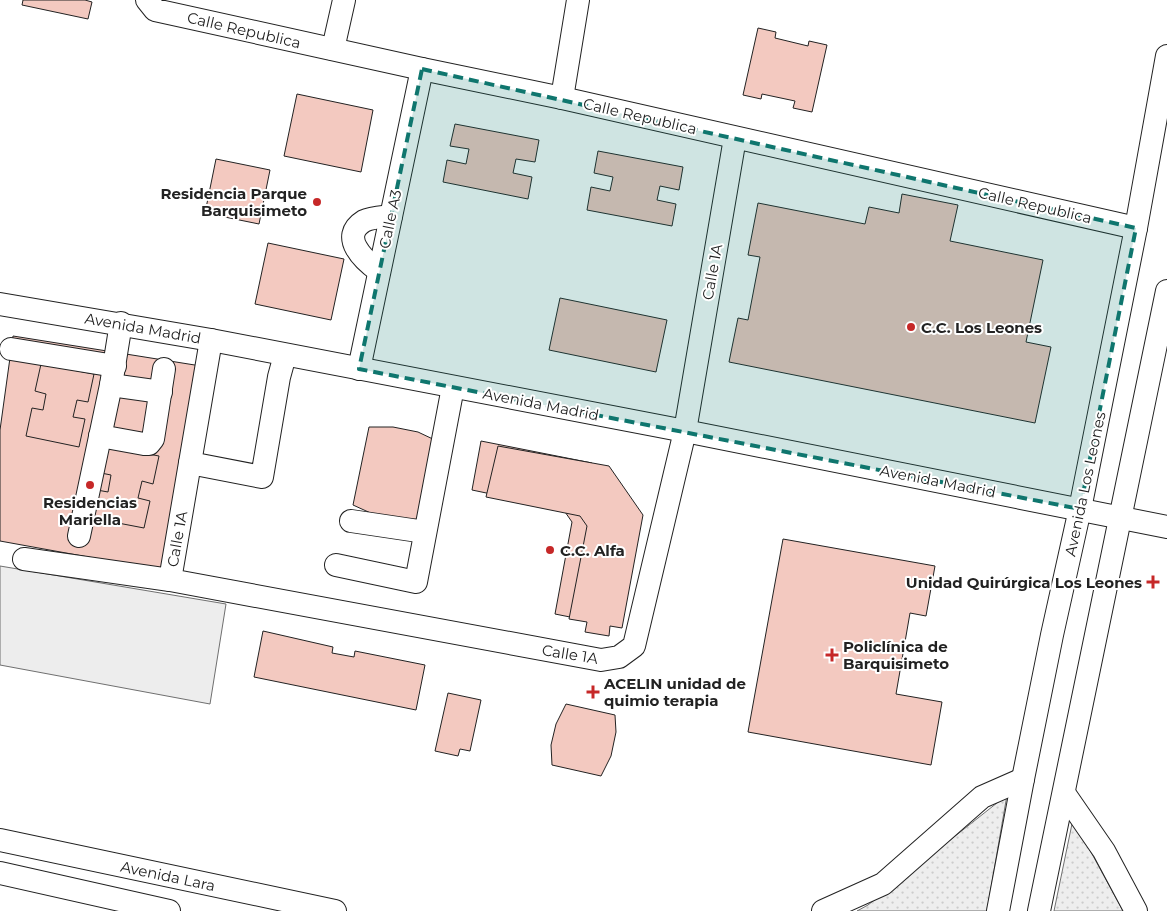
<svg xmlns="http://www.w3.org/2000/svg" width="1167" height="911" font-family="Montserrat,sans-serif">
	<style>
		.park { fill: url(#park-dots); stroke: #6f6f6f }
		.parking { fill: #ededed; stroke: #6f6f6f }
		.building { fill: #f3c9c0; stroke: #222 }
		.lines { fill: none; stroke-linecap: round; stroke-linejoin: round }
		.minor-casing { stroke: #222; stroke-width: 24 }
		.minor { stroke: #fff; stroke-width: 22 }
		.marked { fill: #0f766e; fill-opacity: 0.2; stroke: #0f766e; stroke-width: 4; stroke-dasharray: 10 6; stroke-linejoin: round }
		.poi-dot { fill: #c62828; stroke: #fff; stroke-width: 2 }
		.labels { text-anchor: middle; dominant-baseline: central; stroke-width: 4; stroke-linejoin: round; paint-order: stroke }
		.street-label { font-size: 15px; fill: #222; stroke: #fff }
		.poi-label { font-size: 15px; font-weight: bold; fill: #222; stroke: #fff; text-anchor: start }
	</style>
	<defs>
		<pattern id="park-dots" width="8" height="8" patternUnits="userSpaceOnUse" patternTransform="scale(1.25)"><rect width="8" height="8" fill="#eee"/><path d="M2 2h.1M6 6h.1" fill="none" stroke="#ccc" stroke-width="1.8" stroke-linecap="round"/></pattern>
	</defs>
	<rect width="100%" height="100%" fill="#fff"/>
	<g class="park">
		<polygon points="1007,795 987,911 857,911 868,905"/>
		<polygon points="1073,819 1123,911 1054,911"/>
	</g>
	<polygon class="parking" points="0,566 226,604 210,704 0,665"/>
	<g class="building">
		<polygon points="23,0 85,0 92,2 88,19 22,5"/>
		<polygon points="758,28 776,32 775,38 808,46 809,41 827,45 812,112 793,108 795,101 762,94 761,99 743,95"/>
		<polygon points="297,94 373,110 361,172 284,156"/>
		<polygon points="455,124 539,140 535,162 516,159 513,173 532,177 528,199 443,182 447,160 466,164 469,149 450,146"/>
		<polygon points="598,151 683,167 679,190 660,186 657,200 676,204 672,226 587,210 591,187 610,191 613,177 594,173"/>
		<polygon points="216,159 270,170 259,224 205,213"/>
		<polygon points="902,194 958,205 950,241 1043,260 1026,342 1051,347 1035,423 729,362 738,318 748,320 760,257 748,255 758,203 865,224 869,207 899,213"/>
		<polygon points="268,243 344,259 331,320 255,304"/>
		<polygon points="560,298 667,320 656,372 549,350"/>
		<polygon points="13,336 201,366 165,571 0,541 0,430"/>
		<polygon points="41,364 94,374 88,402 77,400 73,417 85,419 79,447 26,436 32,408 43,410 46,394 35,391"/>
		<polygon points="369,427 393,427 418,432 437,441 421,519 399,520 375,515 353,505"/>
		<polygon points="481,441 592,463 626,511 605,624 555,614 572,522 563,509 472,490"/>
		<polygon points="106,446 159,456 153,484 142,481 138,498 150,501 144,528 92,518 97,490 108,492 111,475 101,473"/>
		<polygon points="498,446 609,466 643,515 622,628 610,626 609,636 585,632 587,622 569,619 587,526 580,516 486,497"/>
		<polygon points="783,539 935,566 926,616 910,613 896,694 942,702 931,765 748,732"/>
		<polygon points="263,631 333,647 332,653 354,657 355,651 425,665 416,710 254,677"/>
		<polygon points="448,693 481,700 470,751 460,749 458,756 435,751"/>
		<polygon points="566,704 615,715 616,732 611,756 601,776 552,765 551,745 556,724"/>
	</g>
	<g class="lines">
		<defs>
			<g id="minor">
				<polyline points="147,0 155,10 422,69 562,98 1136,228"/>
				<polyline points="333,49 344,0"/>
				<polyline points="562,98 578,0"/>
				<path d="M379 271C365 261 338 237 364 221 372 217 383 217 391 216"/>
				<polyline points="0,304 211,340 685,431 1167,527"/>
				<polyline points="211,340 170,580 601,660 619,657 634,646 685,431 735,138"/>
				<polyline points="11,349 115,366"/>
				<polyline points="359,369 422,69"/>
				<polyline points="111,385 161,392"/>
				<polyline points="100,436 144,444 149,444 153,439 164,369"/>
				<polyline points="190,463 262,477 279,377 285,355"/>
				<polyline points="351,521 425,532"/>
				<polyline points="79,536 111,385 121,323"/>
				<polyline points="24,559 170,580"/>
				<polyline points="336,565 416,582 453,387"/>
				<polyline points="1064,793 1104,851 1136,911"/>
				<polyline points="0,840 335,911"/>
				<polyline points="0,873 169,911"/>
				<polyline points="823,911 883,884 982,797 1023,779"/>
				<polyline points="998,911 1023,779 1052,635 1080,509 1136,228 1167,56"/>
				<polyline points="1039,911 1167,291"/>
			</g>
		</defs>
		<use href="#minor" class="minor-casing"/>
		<use href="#minor" class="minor"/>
	</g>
	<path class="marked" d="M422 69 1136 228 1080 509 359 369Z"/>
	<g class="poi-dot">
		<circle cx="317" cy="202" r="5"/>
		<circle cx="911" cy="327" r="5"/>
		<circle cx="90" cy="485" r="5"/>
		<circle cx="550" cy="550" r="5"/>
		<path d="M1150.5 574.5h5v5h5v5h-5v5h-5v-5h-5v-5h5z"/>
		<path d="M829.5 647.5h5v5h5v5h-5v5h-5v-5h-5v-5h5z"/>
		<path d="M590.5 684.5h5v5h5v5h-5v5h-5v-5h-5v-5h5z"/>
	</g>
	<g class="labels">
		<g class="street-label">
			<text transform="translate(244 30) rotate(13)">Calle Republica</text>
			<text transform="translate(640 116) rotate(13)">Calle Republica</text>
			<text transform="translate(1035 205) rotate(13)">Calle Republica</text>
			<text transform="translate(390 219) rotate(-78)">Calle A3</text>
			<text transform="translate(712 272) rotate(-80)">Calle 1A</text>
			<text transform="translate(143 328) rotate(10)">Avenida Madrid</text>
			<text transform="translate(541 404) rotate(11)">Avenida Madrid</text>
			<text transform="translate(938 481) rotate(11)">Avenida Madrid</text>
			<text transform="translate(1085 484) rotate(-78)">Avenida Los Leones</text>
			<text transform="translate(177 539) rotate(-80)">Calle 1A</text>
			<text transform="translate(570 654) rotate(9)">Calle 1A</text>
			<text transform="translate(168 876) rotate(12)">Avenida Lara</text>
		</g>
		<g class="poi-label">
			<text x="307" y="193" text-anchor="end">Residencia Parque<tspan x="307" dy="17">Barquisimeto</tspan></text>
			<text x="921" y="327">C.C. Los Leones</text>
			<text x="90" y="502" text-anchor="middle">Residencias<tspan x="90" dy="17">Mariella</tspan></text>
			<text x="560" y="550">C.C. Alfa</text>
			<text x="1142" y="582" text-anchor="end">Unidad Quirúrgica Los Leones</text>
			<text x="843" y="646">Policlínica de<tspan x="843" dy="17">Barquisimeto</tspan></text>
			<text x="604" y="683">ACELIN unidad de<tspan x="604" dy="17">quimio terapia</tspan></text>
		</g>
	</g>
</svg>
